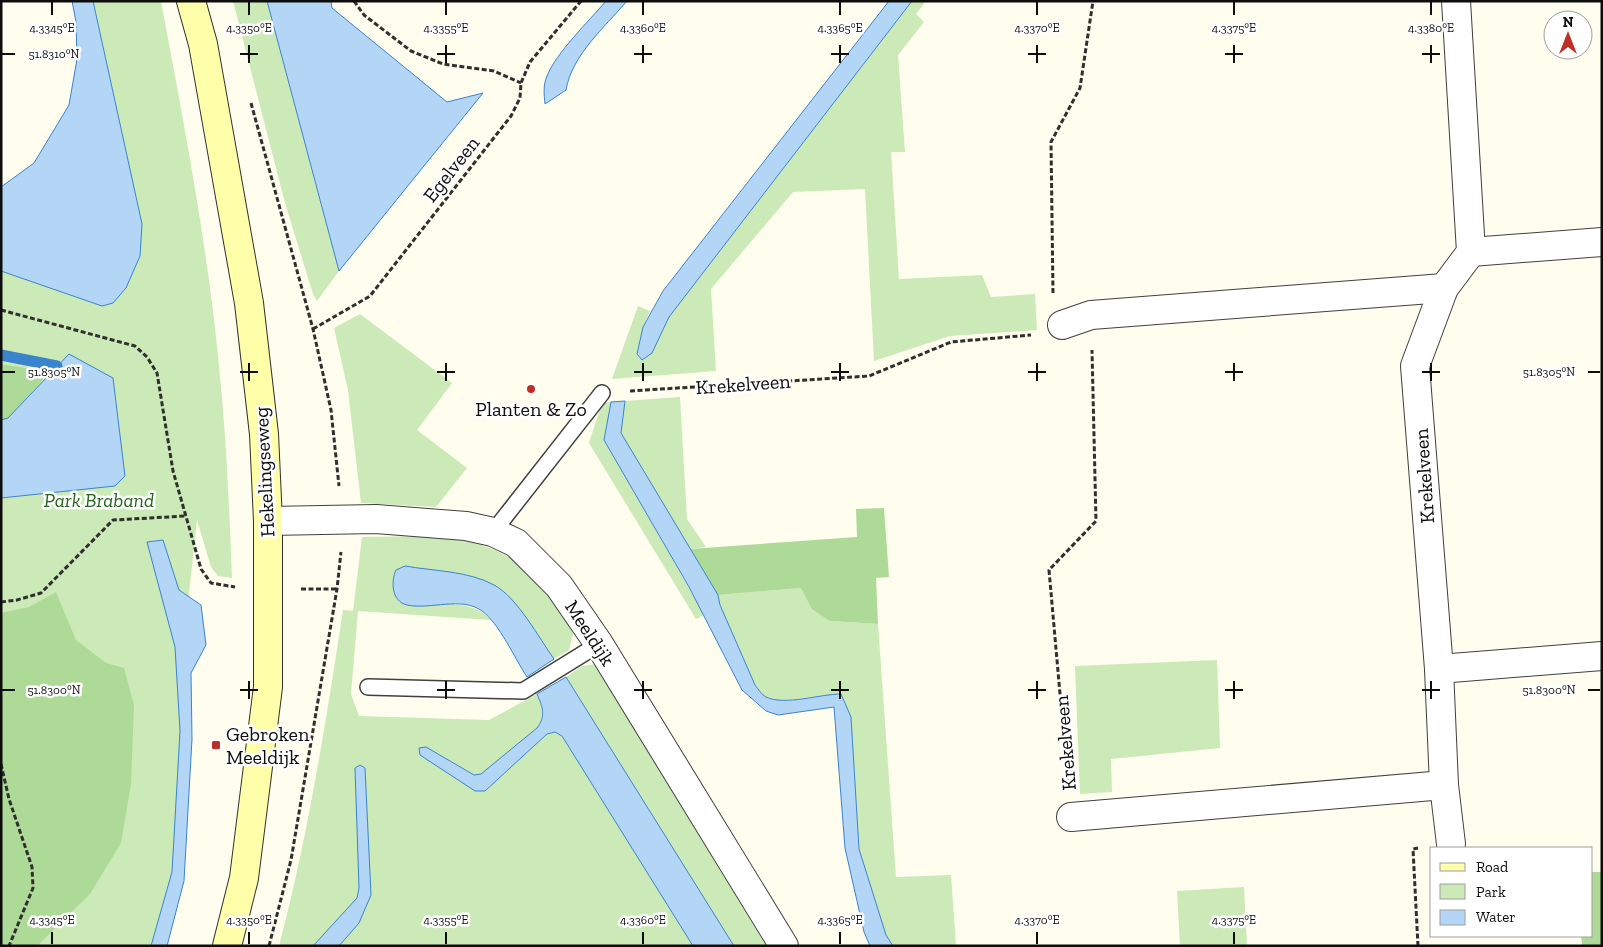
<svg xmlns="http://www.w3.org/2000/svg" width="1603" height="947" font-family="'Zilla Slab',serif">
	<style>
		.green { fill: #cce9b8 }
		.forest { fill: #aeda97 }
		.water { fill: #b3d6f6; stroke: #3a83cd }
		.lines { fill: none; stroke-linecap: round; stroke-linejoin: round }
		.stream { stroke: #3a83cd; stroke-width: 11 }
		.service-casing { stroke: #404040; stroke-width: 18 }
		.minor-casing { stroke: #404040; stroke-width: 30 }
		.secondary-casing { stroke: #2f2f2f; stroke-width: 30 }
		.path { stroke: #2f2f2f; stroke-width: 3; stroke-dasharray: 5 2.5; stroke-linecap: butt }
		.service { stroke: #fff; stroke-width: 15 }
		.minor { stroke: #fff; stroke-width: 28 }
		.secondary { stroke: #fffea9; stroke-width: 28 }
		.ticks { fill: none; stroke: #0d0d0d; stroke-width: 2 }
		.poi-dot { fill: #bd2e26; stroke: #fff; stroke-width: 2 }
		.labels { text-anchor: middle; dominant-baseline: central; stroke-width: 5; stroke-linejoin: round; paint-order: stroke }
		.street-label { font-size: 20px; fill: #0d0d0d; stroke: #fff }
		.poi-label { font-size: 20px; fill: #0d0d0d; stroke: #fff }
		.park-label { font-size: 20px; font-style: italic; fill: #25651e; stroke: #fff }
		.ticks-label { font-size: 12px; text-anchor: middle; fill: #0d0d0d; stroke: #fff; stroke-width: 5; stroke-linejoin: round; paint-order: stroke }
	</style>
	<rect width="100%" height="100%" fill="#fffdee"/>
	<g class="green">
		<path d="M93 1H161C183 119 206 237 218 356 226 430 229 504 232 578L218 576 211 567 197 520 188 602 179 872 158 946H1V266L142 224Z"/>
		<polygon points="233,1 267,1 339,271 317,301 313,294 285,203"/>
		<polygon points="912,1 926,1 916,14 924,22 898,55 905,152 891,152 899,279 982,275 991,297 1035,294 1037,330 950,336 874,361 865,189 793,192 711,289 716,371 612,379 638,306 650,311 643,327 637,354 639,358 652,353 669,317"/>
		<polygon points="360,314 452,383 417,430 467,468 436,507 361,503 348,390 334,328"/>
		<polygon points="680,397 687,519 706,547 690,549 621,433 625,401"/>
		<polygon points="611,402 605,440 704,615 696,619 589,443 602,403"/>
		<path d="M362 537C415 537 475 531 521 565 543 581 558 607 574 630L569 650 554 659 508 596 405 605C435 605 470 597 491 620L358 611 351 694 359 716 489 720 537 694C543 708 546 716 537 728L481 775H474L426 747 485 791 547 734 555 732 562 736 693 946H339L359 923V888L357 899 313 946H279C308 836 326 722 343 610L353 611Z"/>
		<polygon points="801,588 830,621 878,624 896,877 951,875 956,946 893,946 886,935 859,849 851,717 841,694 780,701 764,696 755,685 720,605 718,595"/>
		<polygon points="1217,660 1220,748 1111,759 1112,792 1080,794 1075,666"/>
		<polygon points="596,664 769,946 734,946 566,677 582,666"/>
		<polygon points="1244,887 1247,946 1180,946 1177,891"/>
	</g>
	<g class="forest">
		<polygon points="1,364 50,372 8,418 1,420"/>
		<polygon points="884,508 889,577 876,578 878,624 830,621 812,609 801,588 718,595 690,549 857,537 856,509"/>
		<polygon points="56,592 76,640 106,663 124,668 134,705 131,784 121,843 90,894 37,946 1,946 1,613 29,607"/>
		<polygon points="1592,872 1602,872 1602,946 1579,946 1582,944 1581,936 1592,936"/>
	</g>
	<g class="water">
		<polygon points="72,1 93,1 142,224 140,256 126,288 113,303 102,306 1,271 1,187 34,163 69,105 77,59 76,22"/>
		<polygon points="267,1 331,1 332,8 447,102 483,93 339,271"/>
		<path d="M606 1H627C604 28 572 55 566 90L545 104C544 94 543 85 547 76 556 53 589 21 606 1Z"/>
		<polygon points="889,1 912,1 669,317 652,353 642,360 637,354 643,327 663,291"/>
		<polygon points="69,354 113,378 125,476 115,486 1,498 1,420 8,418"/>
		<path d="M625 401 621 433 718 595 720 605 755 685C758 689 762 695 766 697 785 706 820 694 841 694L851 717 859 849 886 935 893 946H870L864 932 845 848 834 707 778 715 766 711 742 690 689 587 604 440 611 402Z"/>
		<polygon points="163,540 179,590 201,605 206,645 191,673 192,739 184,881 167,946 151,946 172,872 180,731 175,647 147,542"/>
		<path d="M405 566C433 571 469 571 494 585 517 597 539 638 554 659L527 677C515 659 499 623 482 611 462 596 430 610 407 605 391 601 391 581 396 570Z"/>
		<path d="M566 677 734 946H693L562 736 555 732 547 734 485 791H475L420 755 419 748 426 747 474 775 481 774 537 728C546 716 543 708 537 694Z"/>
		<polygon points="360,765 365,768 371,895 359,923 339,946 313,946 357,898 359,888 355,768"/>
	</g>
	<g class="lines">
		<polyline class="stream" points="1,355 57,366"/>
		<defs>
			<g id="service">
				<polyline points="493,532 602,393"/>
				<polyline points="368,687 523,691 599,644"/>
			</g>
			<g id="minor">
				<polyline points="1471,252 1602,242"/>
				<polyline points="1062,325 1091,315 1444,288"/>
				<polyline points="268,521 376,519 466,526 493,532 516,543 559,586 599,644 784,946"/>
				<polyline points="1439,669 1602,656"/>
				<polyline points="1071,817 1444,785"/>
				<polyline points="1451,844 1444,785 1439,669 1415,366 1444,288 1471,252 1456,1"/>
			</g>
			<polyline id="secondary" points="191,1 203,44 249,303 264,434 268,521 268,687 244,878 227,946"/>
		</defs>
		<use href="#service" class="service-casing"/>
		<use href="#minor" class="minor-casing"/>
		<use href="#secondary" class="secondary-casing"/>
		<g class="path">
			<polyline points="354,1 364,15 411,51 443,64 494,71 521,83"/>
			<polyline points="251,103 313,329 331,410 339,486"/>
			<polyline points="1053,293 1051,142 1080,88 1093,1"/>
			<polyline points="1,310 135,346 147,357 157,373 173,471 201,569 211,583 235,587"/>
			<polyline points="313,329 370,296 511,116 520,98 521,83 530,62 581,1"/>
			<polyline points="630,391 869,376 951,342 1031,335"/>
			<polyline points="301,589 337,589"/>
			<polyline points="1,602 17,600 41,593 113,520 186,516"/>
			<polyline points="1,764 9,799 32,867 33,888 9,946"/>
			<polyline points="1068,784 1049,570 1096,521 1092,350"/>
			<polyline points="269,946 291,860 337,589 341,552"/>
			<polyline points="1418,946 1413,849 1418,848"/>
		</g>
		<use href="#service" class="service"/>
		<use href="#minor" class="minor"/>
		<use href="#secondary" class="secondary"/>
	</g>
	<path class="ticks" d="M52 2V15M249 2V15M446 2V15M643 2V15M840 2V15M1037 2V15M1234 2V15M1431 2V15M249 45V63M446 45V63M643 45V63M840 45V63M1037 45V63M1234 45V63M1431 45V63M2 54H15M240 54H258M437 54H455M634 54H652M831 54H849M1028 54H1046M1225 54H1243M1422 54H1440M249 363V381M446 363V381M643 363V381M840 363V381M1037 363V381M1234 363V381M1431 363V381M2 372H15M240 372H258M437 372H455M634 372H652M831 372H849M1028 372H1046M1225 372H1243M1422 372H1440M1588 372H1600M249 681V699M446 681V699M643 681V699M840 681V699M1037 681V699M1234 681V699M1431 681V699M2 690H15M240 690H258M437 690H455M634 690H652M831 690H849M1028 690H1046M1225 690H1243M1422 690H1440M1588 690H1600M52 932V944M249 932V944M446 932V944M643 932V944M840 932V944M1037 932V944M1234 932V944"/>
	<g class="poi-dot">
		<circle cx="531" cy="389" r="5"/>
		<rect x="211" y="740" width="10" height="10" rx="2.5"/>
	</g>
	<g class="labels">
		<g class="street-label">
			<text transform="translate(451 169) rotate(-52)">Egelveen</text>
			<text transform="translate(743 384) rotate(-4)">Krekelveen</text>
			<text transform="translate(264 472) rotate(-93)">Hekelingseweg</text>
			<text transform="translate(1424 476) rotate(-94)">Krekelveen</text>
			<text transform="translate(590 633) rotate(57)">Meeldijk</text>
			<text transform="translate(1065 743) rotate(-95)">Krekelveen</text>
		</g>
		<g class="poi-label">
			<text x="531" y="409">Planten &amp; Zo</text>
			<text x="226" y="734" text-anchor="start">Gebroken<tspan x="226" dy="23">Meeldijk</tspan></text>
		</g>
		<g class="park-label">
			<text x="99" y="500">Park Braband</text>
		</g>
	</g>
	<g class="ticks-label">
		<text x="52" y="32">4.3345°E</text>
		<text x="249" y="32">4.3350°E</text>
		<text x="446" y="32">4.3355°E</text>
		<text x="643" y="32">4.3360°E</text>
		<text x="840" y="32">4.3365°E</text>
		<text x="1037" y="32">4.3370°E</text>
		<text x="1234" y="32">4.3375°E</text>
		<text x="1431" y="32">4.3380°E</text>
		<text x="54" y="58">51.8310°N</text>
		<text x="54" y="376">51.8305°N</text>
		<text x="1549" y="376">51.8305°N</text>
		<text x="54" y="694">51.8300°N</text>
		<text x="1549" y="694">51.8300°N</text>
		<text x="52" y="924">4.3345°E</text>
		<text x="249" y="924">4.3350°E</text>
		<text x="446" y="924">4.3355°E</text>
		<text x="643" y="924">4.3360°E</text>
		<text x="840" y="924">4.3365°E</text>
		<text x="1037" y="924">4.3370°E</text>
		<text x="1234" y="924">4.3375°E</text>
	</g>
	<rect width="1603" height="947" fill="none" stroke="#0d0d0d" stroke-width="5"/>
	<rect x="1430" y="847" width="162" height="90" fill="#ffffff" stroke="#9e9e9e"/>
	<rect x="1440" y="863" width="25" height="8" fill="#fffea9" stroke="#9e9e9e"/>
	<text x="1476" y="872" font-size="15" fill="#0d0d0d">Road</text>
	<rect x="1440" y="884" width="25" height="15" fill="#cce9b8" stroke="#9e9e9e"/>
	<text x="1476" y="897" font-size="15" fill="#0d0d0d">Park</text>
	<rect x="1440" y="910" width="25" height="15" fill="#b3d6f6" stroke="#9e9e9e"/>
	<text x="1476" y="922" font-size="15" fill="#0d0d0d">Water</text>
	<g transform="translate(1568 35)"><circle r="24" fill="#ffffff" stroke="#9e9e9e"/>
	<path d="M0-4L9 19L0 12L-9 19Z" fill="#bd2e26"/>
	<text y="-8" font-size="14" font-weight="bold" text-anchor="middle" fill="#0d0d0d">N</text>
	</g>
</svg>
